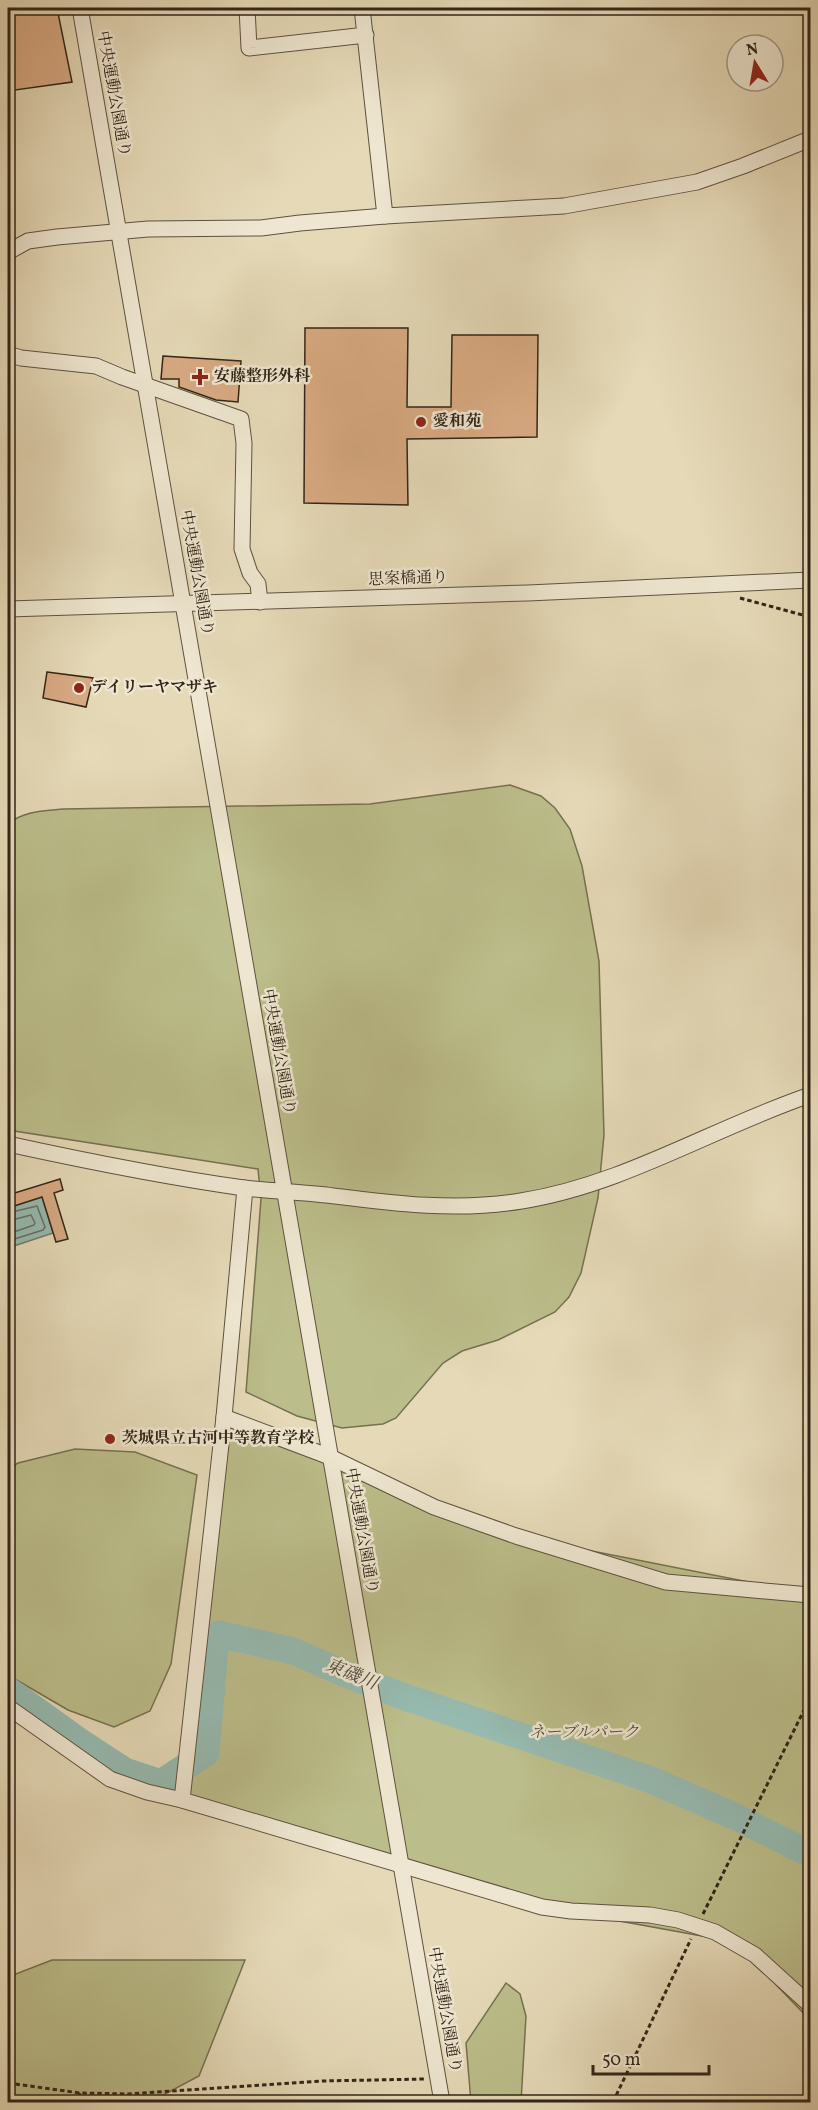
<svg xmlns="http://www.w3.org/2000/svg" width="818" height="2110" font-family="Vollkorn,'Noto Serif JP',serif">
	<style>
		.green { fill: #bbbd8a; stroke: #767150; stroke-width: 1.5 }
		.water { fill: #96bab0; stroke: #6e7e73; stroke-width: 1.5 }
		.lines { fill: none; stroke-linecap: round; stroke-linejoin: round }
		.shore { stroke: #647064; stroke-width: 1.5 }
		.river { stroke: #96bab0; stroke-width: 27 }
		.building { fill: #d8aa83; stroke: #322517; stroke-width: 1.5 }
		.minor-casing { stroke: #5f523f; stroke-width: 17 }
		.path { stroke: #322517; stroke-width: 3; stroke-dasharray: 4.5 3; stroke-linecap: butt }
		.minor { stroke: #eee6d0; stroke-width: 15 }
		.poi-dot { fill: #8f2418; stroke: #eee6d0; stroke-width: 2 }
		.labels { text-anchor: middle; dominant-baseline: central; stroke-width: 5; stroke-linejoin: round; paint-order: stroke }
		.street-label { font-size: 16px; fill: #322517; stroke: #eee6d0 }
		.poi-label { font-size: 16px; font-weight: bold; fill: #322517; stroke: #eee6d0; text-anchor: start }
		.park-label { font-size: 16px; font-style: italic; fill: #544b34; stroke: #eee6d0 }
		.water-label { font-size: 18px; font-style: italic; fill: #4b4a3d; stroke: #eee6d0 }
	</style>
	<rect width="100%" height="100%" fill="#e5d9b7"/>
	<filter id="stains"><feTurbulence type="fractalNoise" baseFrequency=".00333" numOctaves="4"/><feColorMatrix values="0 0 0 0 .2 0 0 0 0 .09 0 0 0 0 .02 0 0 0 .5 -.17"/></filter>
	<radialGradient id="worn" r=".72"><stop offset=".6" stop-color="#630" stop-opacity="0"/><stop offset="1" stop-color="#630" stop-opacity=".3"/></radialGradient>
	<g class="green">
		<path d="M510 785 541 796 555 808 570 829 582 866 599 961 604 1135 598 1198 581 1273 569 1297 555 1312 498 1340 462 1351 443 1363 396 1418 383 1424 342 1428 297 1416 246 1392 261 1199 258 1169 8 1130V824C23 811 43 811 63 809L370 804Z"/>
		<polygon points="224,1417 516,1536 810,1594 810,2020 735,1942 542,1907 182,1800"/>
		<polygon points="75,1449 135,1452 197,1475 171,1664 150,1711 114,1727 68,1710 8,1675 8,1469 18,1463"/>
		<polygon points="52,1960 245,1960 199,2076 150,2102 8,2102 8,1977"/>
		<polygon points="506,1983 520,1994 526,2016 521,2102 471,2102 466,2043"/>
	</g>
	<polygon class="water" points="42,1197 53,1233 8,1248 8,1208"/>
	<g class="lines">
		<g class="shore">
			<polyline points="8,1213 37,1206 45,1227 43,1230 8,1241"/>
			<polyline points="8,1221 31,1215 35,1223 34,1225 8,1234"/>
		</g>
		<polyline class="river" points="8,1690 79,1741 125,1771 161,1783 206,1753 216,1637 219,1634 293,1651 343,1673 399,1695 649,1779 732,1815 810,1854"/>
	</g>
	<g class="building">
		<polygon points="8,8 57,8 72,82 8,91"/>
		<polygon points="305,328 408,328 407,407 451,407 452,335 538,335 537,437 407,439 408,505 304,503"/>
		<polygon points="163,356 241,361 238,402 216,400 179,387 179,379 161,379"/>
		<polygon points="47,672 93,678 86,707 43,698"/>
		<polygon points="60,1179 63,1190 54,1193 68,1239 56,1242 42,1197 8,1208 8,1195"/>
	</g>
	<g class="lines">
		<defs>
			<g id="minor">
				<polyline points="80,8 442,2102"/>
				<polyline points="247,8 249,48 366,35"/>
				<polyline points="362,8 385,216"/>
				<polyline points="8,252 28,241 57,237 148,229 261,228 300,223 385,216 564,206 697,182 743,166 810,139"/>
				<polyline points="8,354 21,358 96,366 122,377 241,419 244,443 242,549 250,573 258,584 260,602"/>
				<polyline points="8,609 528,593 810,580"/>
				<path d="M8 1144C86 1161 165 1177 244 1188 271 1191 299 1192 326 1195 390 1203 456 1212 521 1201 623 1185 713 1128 810 1095"/>
				<polyline points="224,1417 330,1457 434,1507 516,1536 666,1582 810,1595"/>
				<polyline points="8,1707 110,1779 147,1792 182,1800 542,1907 571,1911 650,1915 678,1920 715,1932 755,1955 810,2005"/>
				<polyline points="182,1800 224,1417 245,1188"/>
			</g>
		</defs>
		<use href="#minor" class="minor-casing"/>
		<g class="path">
			<polyline points="740,598 810,617"/>
			<polyline points="703,1914 810,1698"/>
			<polyline points="8,2083 80,2093 128,2094 322,2081 425,2079"/>
			<polyline points="76,2102 80,2093"/>
			<polyline points="613,2102 691,1939"/>
		</g>
		<use href="#minor" class="minor"/>
	</g>
	<g class="poi-dot">
		<path d="M197 368h6v6h6v6h-6v6h-6v-6h-6v-6h6z"/>
		<circle cx="421" cy="422" r="6"/>
		<circle cx="79" cy="688" r="6"/>
		<circle cx="110" cy="1439" r="6"/>
	</g>
	<g class="labels">
		<g class="street-label">
			<text transform="translate(113 94) rotate(80)">中央運動公園通り</text>
			<text transform="translate(196 573) rotate(80)">中央運動公園通り</text>
			<text transform="translate(408 579) rotate(-2)">思案橋通り</text>
			<text transform="translate(278 1052) rotate(80)">中央運動公園通り</text>
			<text transform="translate(361 1531) rotate(80)">中央運動公園通り</text>
			<text transform="translate(444 2010) rotate(80)">中央運動公園通り</text>
		</g>
		<g class="poi-label">
			<text x="214" y="377">安藤整形外科</text>
			<text x="433" y="422">愛和苑</text>
			<text x="91" y="688">デイリーヤマザキ</text>
			<text x="122" y="1439">茨城県立古河中等教育学校</text>
		</g>
		<g class="park-label">
			<text x="584" y="1733">ネーブルパーク</text>
		</g>
		<g class="water-label">
			<text transform="translate(351 1675) rotate(22)">東磯川</text>
		</g>
	</g>
	<rect width="818" height="2110" fill="none" stroke="#e5d9b7" stroke-width="30"/>
	<rect x="9" y="9" width="800" height="2092" fill="none" stroke="#322517" stroke-width="3"/>
	<rect x="15" y="15" width="788" height="2080" fill="none" stroke="#322517" stroke-width="1.5"/>
	<g transform="translate(755 63) rotate(349)"><circle r="28" fill="#eee6d0" stroke="#a39986" stroke-width="1.5"/>
	<path d="M0-4.5L10 22L0 15L-10 22Z" fill="#8f2418"/>
	<text y="-9" font-size="16" font-weight="bold" text-anchor="middle" fill="#322517">N</text>
	</g>
	<path d="M593 2065v9h116v-9" fill="none" stroke="#322517" stroke-width="3"/>
	<text x="602" y="2065" font-size="18" fill="#322517" stroke="#eee6d0" stroke-width="4.5" paint-order="stroke">50 m</text>
	<rect width="100%" height="100%" filter="url(#stains)"/>
	<rect width="100%" height="100%" fill="url(#worn)"/>
</svg>
